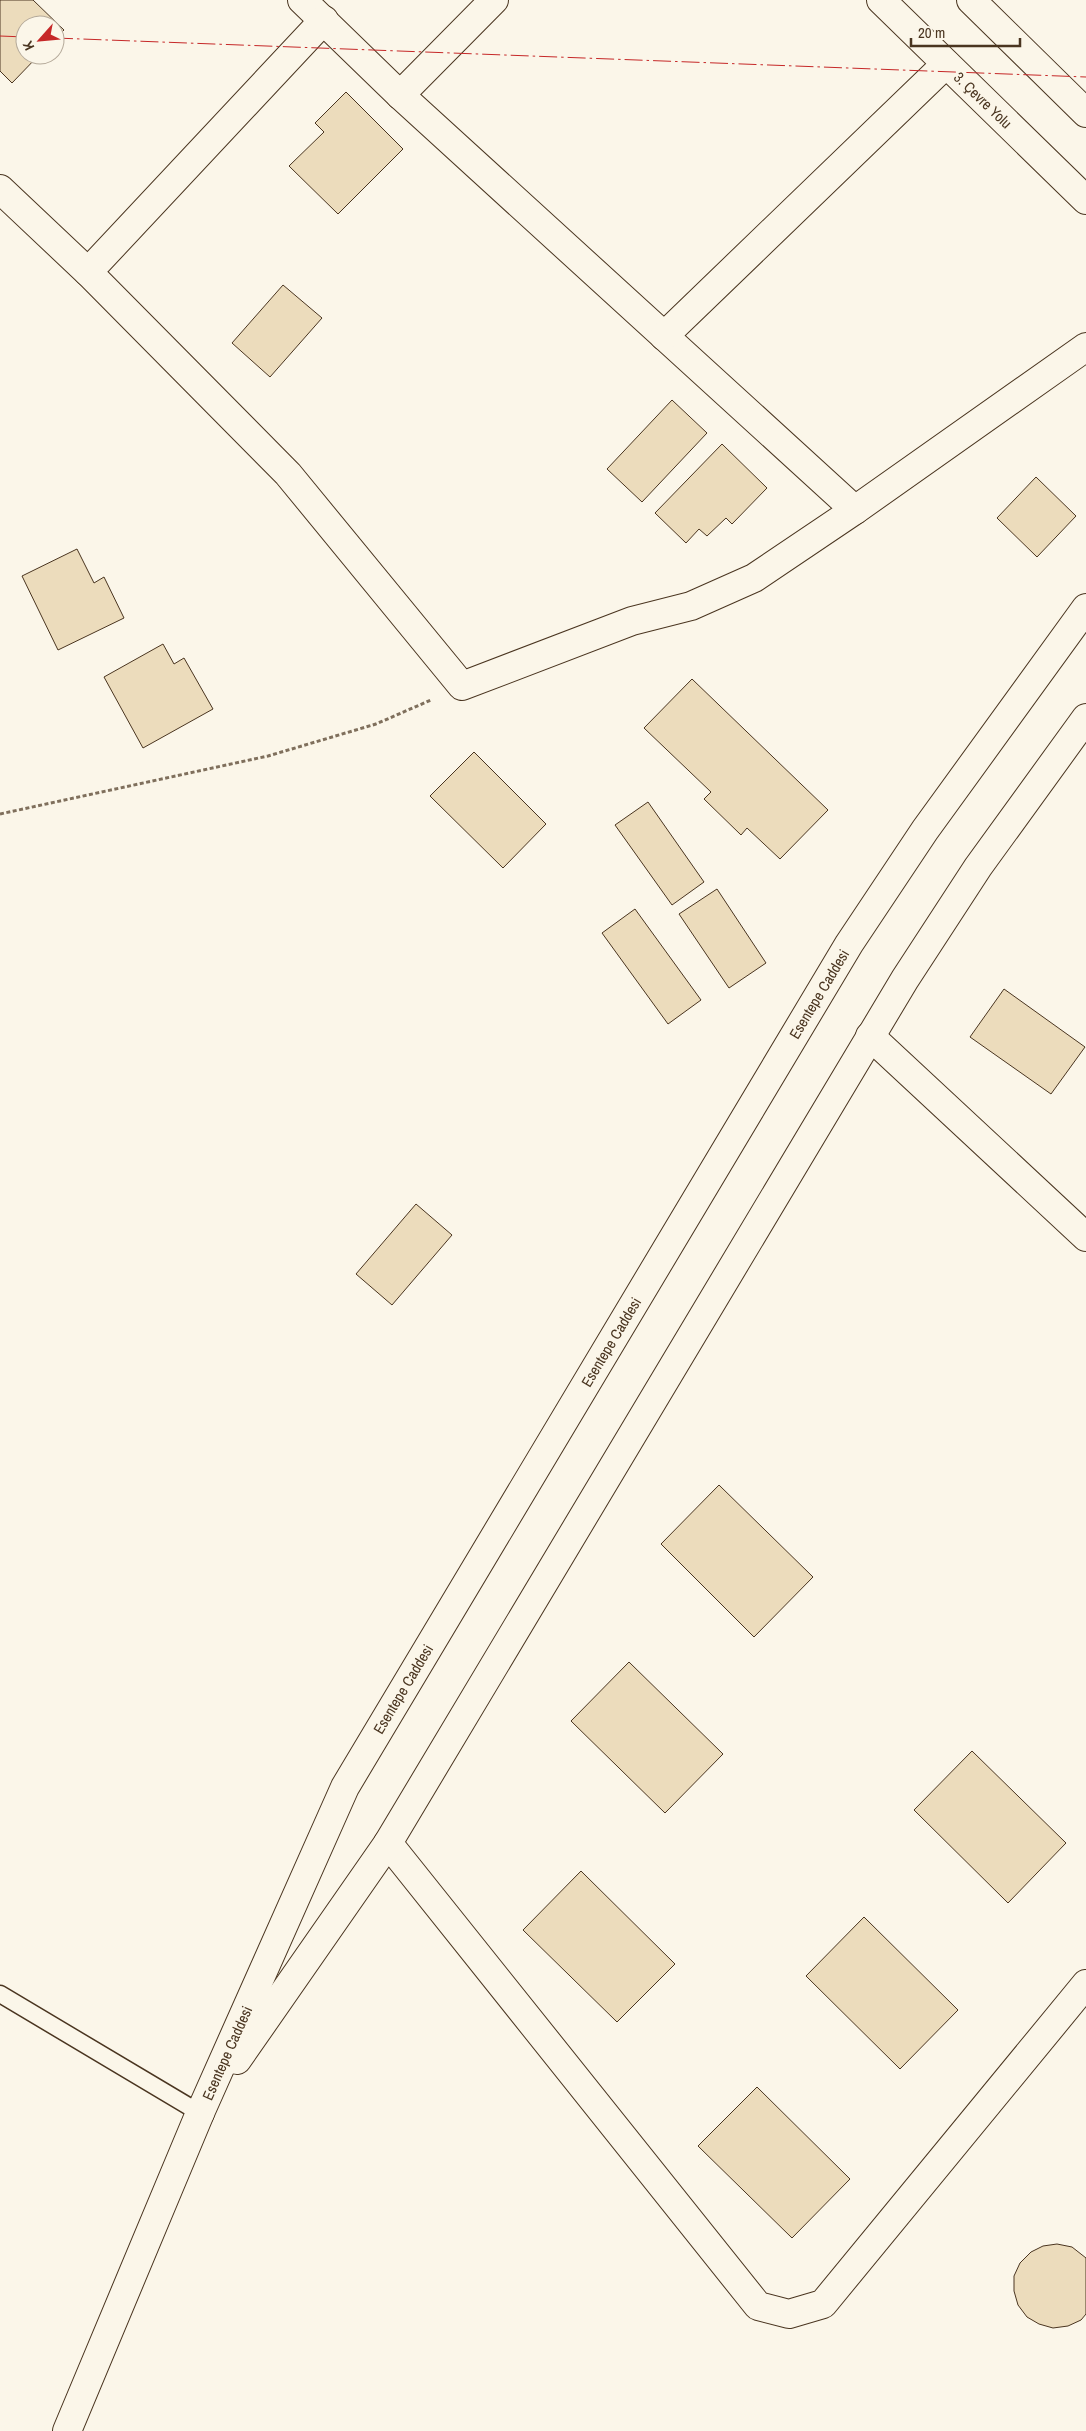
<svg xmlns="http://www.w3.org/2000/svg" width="1086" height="2431" font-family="'Archivo Narrow',sans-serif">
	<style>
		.building { fill: #ecdcbc; stroke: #4a3520 }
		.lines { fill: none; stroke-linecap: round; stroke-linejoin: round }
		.service-casing { stroke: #4a3520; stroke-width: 19 }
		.minor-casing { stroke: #4a3520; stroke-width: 30 }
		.tertiary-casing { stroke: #4a3520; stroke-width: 30 }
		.secondary-casing { stroke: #4a3520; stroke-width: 30 }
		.path { stroke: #7f6f5c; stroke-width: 3; stroke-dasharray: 4 2.5; stroke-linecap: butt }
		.service { stroke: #fbf6e9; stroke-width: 16 }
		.minor { stroke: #fbf6e9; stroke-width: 28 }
		.tertiary { stroke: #fbf6e9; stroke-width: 28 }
		.secondary { stroke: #fbf6e9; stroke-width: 28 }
		.power { stroke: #c62828; stroke-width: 1; stroke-dasharray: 18 4 2.5 4; stroke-linecap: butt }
		.labels { text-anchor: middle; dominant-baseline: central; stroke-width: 4; stroke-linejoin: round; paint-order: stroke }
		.street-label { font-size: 15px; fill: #4a3520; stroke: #fbf6e9 }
	</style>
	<rect width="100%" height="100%" fill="#fbf6e9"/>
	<g class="building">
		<polygon points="0,0 33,0 64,30 55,39 55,25 25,25 25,55 39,55 12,83 0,71"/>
		<polygon points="346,92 403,149 338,214 289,166 324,132 315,123"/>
		<polygon points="283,285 322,318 270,377 232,343"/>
		<polygon points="672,400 707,433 642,502 607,469"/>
		<polygon points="722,444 767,488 732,524 726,518 707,536 699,529 686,543 655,513"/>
		<polygon points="1036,477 1076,516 1037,557 997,518"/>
		<polygon points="77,549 94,583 104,577 124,618 58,650 22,576"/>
		<polygon points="163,644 174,664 184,658 213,709 143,748 104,677"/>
		<polygon points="692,679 828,810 780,859 747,828 741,835 704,799 711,792 644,728"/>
		<polygon points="474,752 546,824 503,868 430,796"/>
		<polygon points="648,802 704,882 672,905 615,825"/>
		<polygon points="717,889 766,963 729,988 679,914"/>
		<polygon points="635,909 701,1000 668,1024 602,933"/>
		<polygon points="1004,989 1085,1047 1051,1094 970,1037"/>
		<polygon points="416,1204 452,1235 392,1305 356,1274"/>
		<polygon points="719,1485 813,1577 754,1637 661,1544"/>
		<polygon points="629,1662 723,1754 665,1813 571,1721"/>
		<polygon points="972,1751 1066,1843 1008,1903 914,1810"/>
		<polygon points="581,1871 675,1964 617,2022 523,1930"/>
		<polygon points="864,1917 958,2010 900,2069 806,1976"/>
		<polygon points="757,2087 850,2179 792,2238 698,2146"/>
		<polygon points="1057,2244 1072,2247 1086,2258 1086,2314 1081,2320 1068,2326 1053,2328 1039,2324 1027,2317 1018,2305 1014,2291 1014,2276 1020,2263 1031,2252 1043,2246"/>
	</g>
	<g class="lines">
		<defs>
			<polyline id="service" points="0,1994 200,2113"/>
			<g id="minor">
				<polyline points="302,0 400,95 855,510 1086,347"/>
				<polyline points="324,20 88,272 288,474 462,686 632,621 691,606 754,578 855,510"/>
				<polyline points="400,95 494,0"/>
				<polyline points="0,189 88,272"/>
				<polyline points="664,336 946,64"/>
				<polyline points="870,1036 1086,1237"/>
				<polyline points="388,1843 758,2306 789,2314 823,2304 1086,1984"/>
			</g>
			<polyline id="tertiary" points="67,2431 200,2113"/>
			<g id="secondary">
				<polyline points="881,0 1086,200"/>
				<polyline points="971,0 1086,113"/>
				<polyline points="237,2060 388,1843 905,979 978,867 1086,718"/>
				<polyline points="200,2113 345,1787 849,944 925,830 1086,608"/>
			</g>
		</defs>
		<use href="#service" class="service-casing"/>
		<use href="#minor" class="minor-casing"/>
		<use href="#tertiary" class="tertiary-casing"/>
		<use href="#secondary" class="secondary-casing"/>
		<polyline class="path" points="0,814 268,756 376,724 431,700"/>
		<use href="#service" class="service"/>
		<use href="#minor" class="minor"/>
		<use href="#tertiary" class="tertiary"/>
		<use href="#secondary" class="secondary"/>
		<g class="power">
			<polyline points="0,36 25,37"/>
			<polyline points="55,38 1086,77"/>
		</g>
	</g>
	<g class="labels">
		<g class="street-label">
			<text transform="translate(983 100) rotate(44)">3. Çevre Yolu</text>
			<text transform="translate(819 994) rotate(-59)">Esentepe Caddesi</text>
			<text transform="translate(611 1342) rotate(-59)">Esentepe Caddesi</text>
			<text transform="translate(403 1689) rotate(-59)">Esentepe Caddesi</text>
			<text transform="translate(227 2053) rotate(-66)">Esentepe Caddesi</text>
		</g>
	</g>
	<g transform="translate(40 40) rotate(243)"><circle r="24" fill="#fbf6e9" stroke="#b4a999"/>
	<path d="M0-4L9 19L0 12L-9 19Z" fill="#c62828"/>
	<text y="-8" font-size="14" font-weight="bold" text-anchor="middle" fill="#4a3520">K</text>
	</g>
	<path d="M911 38v8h109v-8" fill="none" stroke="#4a3520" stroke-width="2.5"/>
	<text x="918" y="38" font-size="15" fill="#4a3520" stroke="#fbf6e9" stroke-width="4" paint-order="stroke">20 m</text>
</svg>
